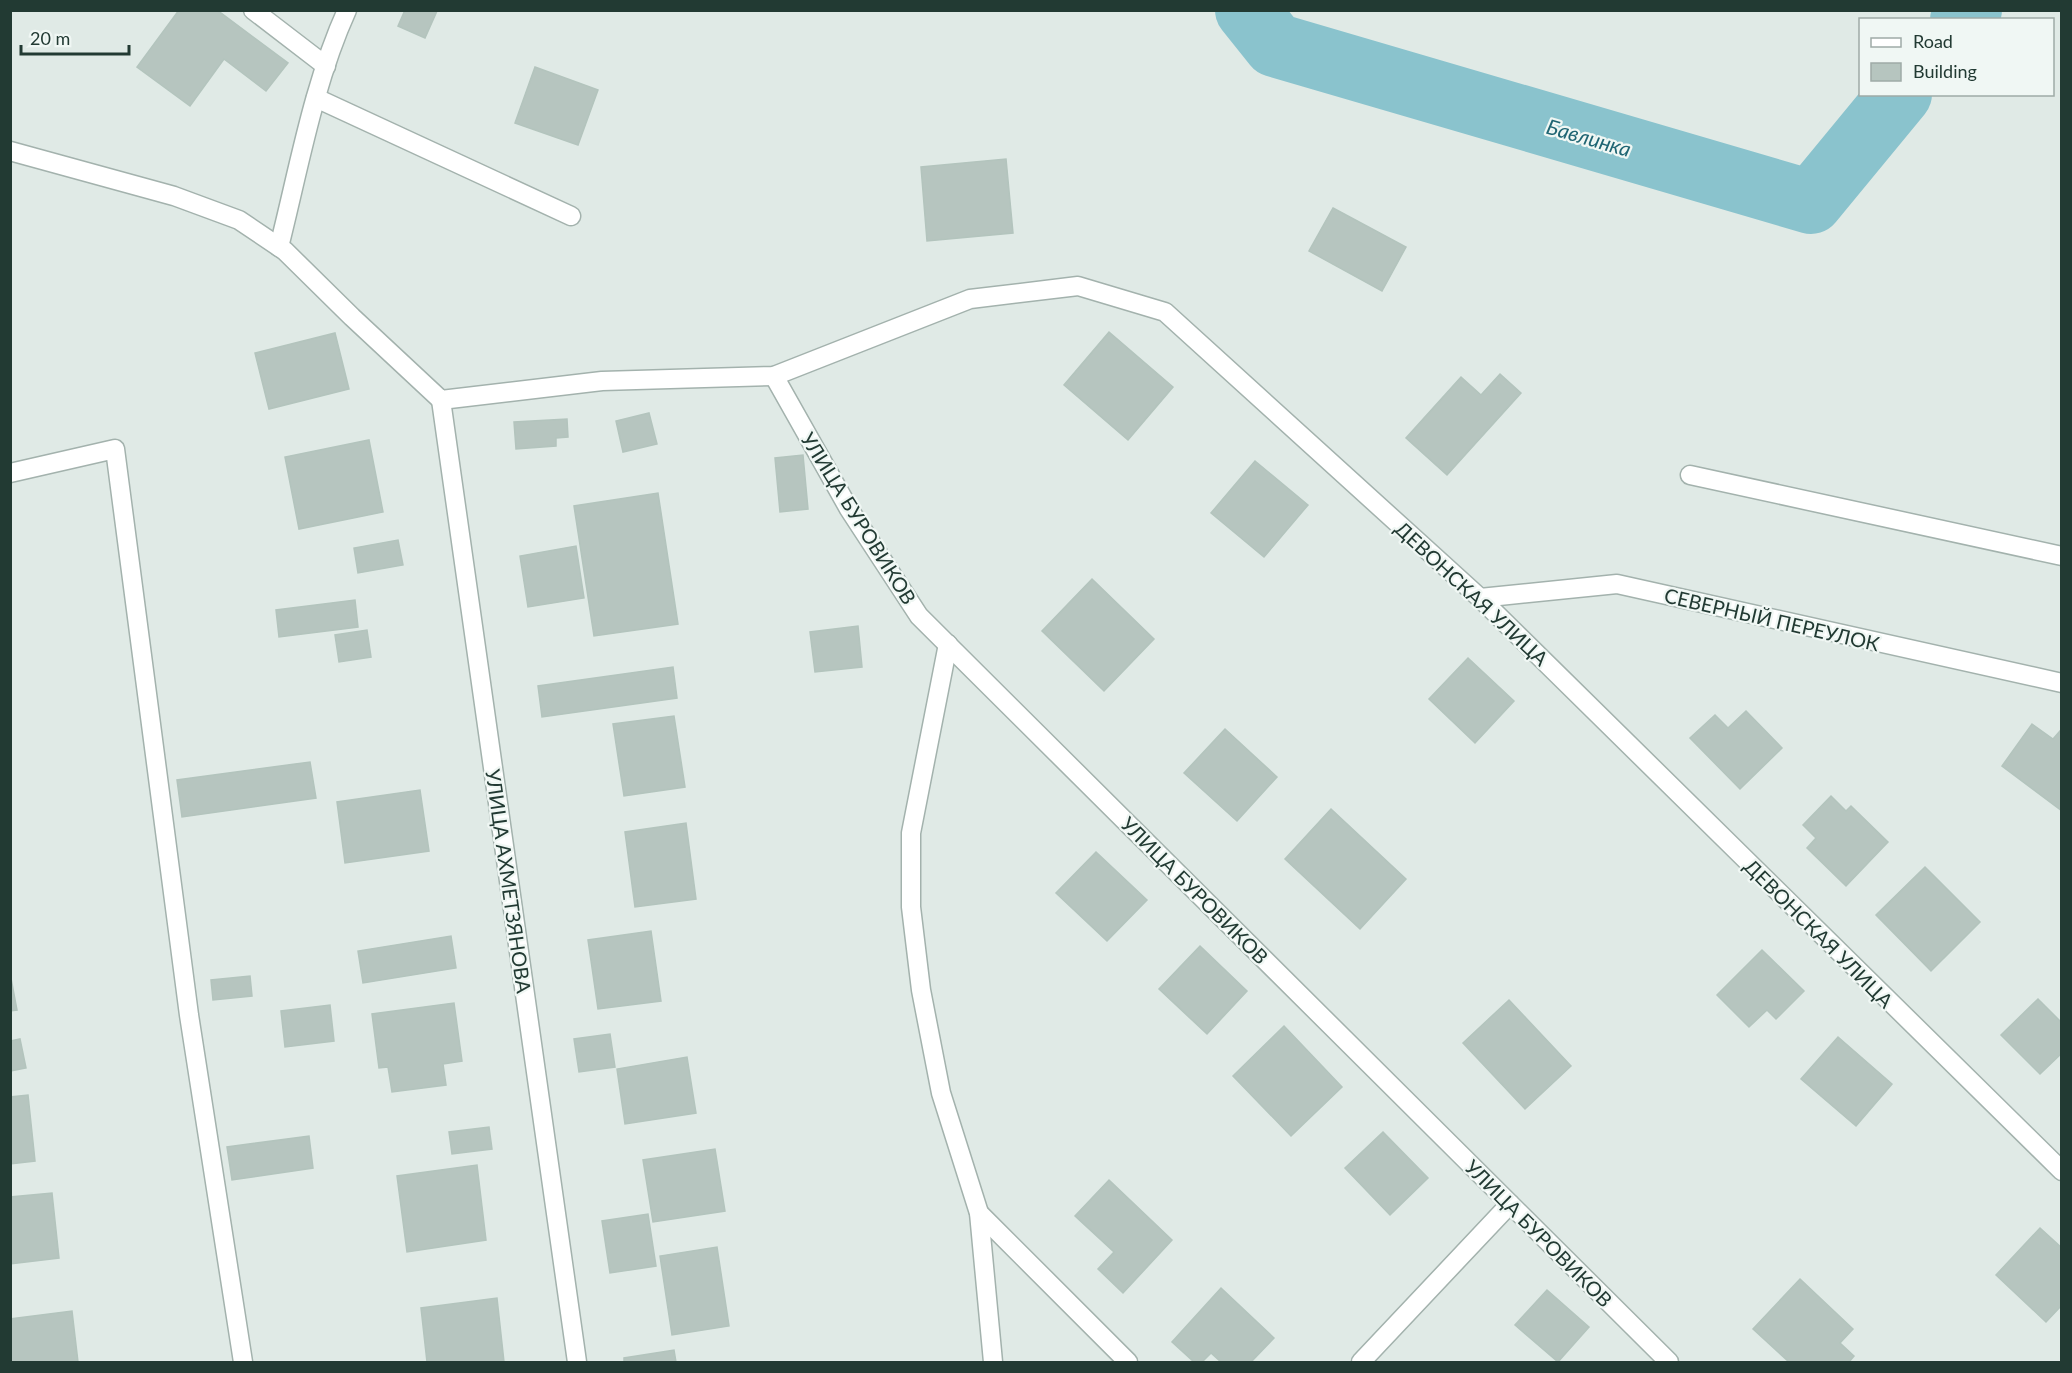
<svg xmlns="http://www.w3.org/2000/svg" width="2072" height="1373" font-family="Lato,sans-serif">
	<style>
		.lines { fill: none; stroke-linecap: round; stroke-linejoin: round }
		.river { stroke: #8ac3cd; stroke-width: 64 }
		.building { fill: #b6c5bf; stroke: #b3c4bd; stroke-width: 1.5 }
		.lane-casing { stroke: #a3b2ad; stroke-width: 21 }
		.street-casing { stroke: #a3b2ad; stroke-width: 21 }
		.lane { stroke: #fff; stroke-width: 18 }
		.street { stroke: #fff; stroke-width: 18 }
		.labels { text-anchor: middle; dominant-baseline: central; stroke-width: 4.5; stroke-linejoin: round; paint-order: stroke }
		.street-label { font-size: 20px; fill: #223a33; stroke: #f0f7f4 }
		.water-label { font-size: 21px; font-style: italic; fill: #1f6573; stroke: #f0f7f4 }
	</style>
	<rect width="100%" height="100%" fill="#e0eae6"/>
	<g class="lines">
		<g class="river">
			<polyline points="1247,10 1275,45 1811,202 1900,94"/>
			<polyline points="1962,20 1970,10"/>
		</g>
	</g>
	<g class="building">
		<polygon points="179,10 217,10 288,63 266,91 224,59 190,106 137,67"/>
		<polygon points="405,10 437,11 425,38 398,26"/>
		<polygon points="535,67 598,90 578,145 515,123"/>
		<polygon points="1006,159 1013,233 927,241 921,167"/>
		<polygon points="1333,208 1406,247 1382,291 1309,251"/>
		<polygon points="1109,332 1173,387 1128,440 1064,385"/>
		<polygon points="335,333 349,389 269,409 255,353"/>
		<polygon points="1500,374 1521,393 1447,475 1406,438 1461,377 1481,395"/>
		<polygon points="649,413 657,444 623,452 616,421"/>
		<polygon points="567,419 568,437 556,438 556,446 516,449 514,422"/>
		<polygon points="369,440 383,512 299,529 285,457"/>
		<polygon points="803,455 808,509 780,512 775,458"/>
		<polygon points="1255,461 1308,505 1264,557 1211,513"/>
		<polygon points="658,493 678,624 594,636 574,506"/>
		<polygon points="398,540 403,565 358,573 354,548"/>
		<polygon points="576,546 584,598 528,607 520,556"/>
		<polygon points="1092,579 1154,639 1104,691 1042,631"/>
		<polygon points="355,600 358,627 279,637 276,610"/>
		<polygon points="858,626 862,667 815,672 810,632"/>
		<polygon points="367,630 371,657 339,662 335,635"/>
		<polygon points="1468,658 1514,701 1475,743 1429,699"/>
		<polygon points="673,667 677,698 542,717 538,686"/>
		<polygon points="1746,711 1782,748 1740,789 1690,738 1715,715 1728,728"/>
		<polygon points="674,716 685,787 624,796 613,724"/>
		<polygon points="2032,724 2053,739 2060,731 2062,732 2062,811 2002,766"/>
		<polygon points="1225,729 1277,777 1237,821 1184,773"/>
		<polygon points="310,762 316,798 182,817 177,780"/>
		<polygon points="420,790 429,851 345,863 337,802"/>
		<polygon points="1831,796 1846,811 1851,806 1888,842 1846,886 1807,848 1816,838 1803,825"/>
		<polygon points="1331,809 1406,879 1360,929 1285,859"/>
		<polygon points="686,823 696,899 635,907 625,832"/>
		<polygon points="1096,852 1147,900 1107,941 1056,893"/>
		<polygon points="1925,867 1980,922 1931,971 1876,915"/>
		<polygon points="651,931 661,1001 598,1009 588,940"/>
		<polygon points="451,936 456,968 363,983 358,951"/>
		<polygon points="1200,946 1247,991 1207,1034 1159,989"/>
		<polygon points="1762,950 1804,991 1776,1019 1767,1010 1749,1027 1717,995"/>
		<polygon points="10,973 17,1010 10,1011"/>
		<polygon points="250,976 252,996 213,1000 211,980"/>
		<polygon points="2038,999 2062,1023 2062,1053 2040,1074 2001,1035"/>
		<polygon points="1509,1000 1571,1066 1525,1109 1463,1043"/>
		<polygon points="454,1003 462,1061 443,1064 446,1085 392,1092 388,1067 379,1068 372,1014"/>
		<polygon points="330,1005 334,1041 285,1047 281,1011"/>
		<polygon points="1284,1026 1342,1087 1291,1136 1233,1076"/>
		<polygon points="610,1034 615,1067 579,1072 574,1039"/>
		<polygon points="1838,1037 1892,1084 1856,1126 1801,1079"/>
		<polygon points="20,1039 26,1068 10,1071 10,1041"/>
		<polygon points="687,1057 696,1113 625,1124 617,1069"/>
		<polygon points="28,1095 35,1161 10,1164 10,1097"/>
		<polygon points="489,1127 492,1149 452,1154 449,1132"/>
		<polygon points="1383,1132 1428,1178 1390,1215 1345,1168"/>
		<polygon points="309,1136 313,1168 232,1180 227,1147"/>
		<polygon points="715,1149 725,1211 653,1222 643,1160"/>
		<polygon points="477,1165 486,1240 407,1252 397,1176"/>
		<polygon points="1109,1180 1172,1240 1123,1293 1098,1269 1114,1252 1075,1216"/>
		<polygon points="52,1193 59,1258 10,1264 10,1197"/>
		<polygon points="648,1214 656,1266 610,1273 602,1221"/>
		<polygon points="2040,1228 2062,1248 2062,1305 2046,1322 1996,1275"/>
		<polygon points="717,1247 729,1326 672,1335 660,1256"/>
		<polygon points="1800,1279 1853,1329 1840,1343 1854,1356 1849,1362 1789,1362 1753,1329"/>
		<polygon points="1221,1288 1274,1338 1251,1362 1221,1362 1211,1353 1202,1362 1194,1362 1172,1342"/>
		<polygon points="1547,1290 1589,1327 1558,1362 1515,1325"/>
		<polygon points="497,1298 504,1362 427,1362 421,1308"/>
		<polygon points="72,1311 78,1362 10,1362 10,1319"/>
		<polygon points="674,1350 676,1362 624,1362 624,1358"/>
	</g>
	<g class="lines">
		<defs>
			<g id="lane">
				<polyline points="253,10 326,66"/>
				<polyline points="316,98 571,216"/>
				<path d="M279 247C299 168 313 85 347 10"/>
				<polyline points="10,473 115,449 189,1015 243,1362"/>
				<polyline points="1690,475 2062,556"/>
				<polyline points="948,644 911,833 911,907 921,990 941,1093 979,1213 993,1362"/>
				<polyline points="1361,1362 1510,1204"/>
			</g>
			<g id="street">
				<polyline points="10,151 174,196 239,220 285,251 352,317 441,400 602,381 774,376 970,299 1078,286 1165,312 1480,598 2062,1171"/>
				<polyline points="774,376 849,509 919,616 1669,1362"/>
				<polyline points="441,400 577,1362"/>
				<polyline points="1480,598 1617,584 2062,683"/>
				<polyline points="979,1213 1128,1362"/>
			</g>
		</defs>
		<use href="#lane" class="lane-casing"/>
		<use href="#street" class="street-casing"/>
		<use href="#lane" class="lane"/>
		<use href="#street" class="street"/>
	</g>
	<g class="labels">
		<g class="street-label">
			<text transform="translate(859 518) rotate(58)">УЛИЦА БУРОВИКОВ</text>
			<text transform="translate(1472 593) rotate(43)">ДЕВОНСКАЯ УЛИЦА</text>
			<text transform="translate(1772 619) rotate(13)">СЕВЕРНЫЙ ПЕРЕУЛОК</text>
			<text transform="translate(509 881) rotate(82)">УЛИЦА АХМЕТЗЯНОВА</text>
			<text transform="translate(1195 890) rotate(45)">УЛИЦА БУРОВИКОВ</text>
			<text transform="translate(1819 933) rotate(45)">ДЕВОНСКАЯ УЛИЦА</text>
			<text transform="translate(1539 1233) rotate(45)">УЛИЦА БУРОВИКОВ</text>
		</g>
		<g class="water-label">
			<text transform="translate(1589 137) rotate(16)">Бавлинка</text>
		</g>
	</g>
	<rect width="2072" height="1373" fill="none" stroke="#223a33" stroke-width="24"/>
	<rect x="1859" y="18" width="195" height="78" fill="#f0f7f4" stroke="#9eaba7" stroke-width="1.5"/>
	<rect x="1871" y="38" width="30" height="9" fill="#ffffff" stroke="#9eaba7" stroke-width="1.5"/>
	<text x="1913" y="48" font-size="18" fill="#223a33">Road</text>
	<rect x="1871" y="63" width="30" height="18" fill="#b6c5bf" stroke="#9eaba7" stroke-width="1.5"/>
	<text x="1913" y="78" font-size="18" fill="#223a33">Building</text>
	<path d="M21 45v9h108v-9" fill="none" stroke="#223a33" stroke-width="3"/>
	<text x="30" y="45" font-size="18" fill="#223a33" stroke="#f0f7f4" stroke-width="4.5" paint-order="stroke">20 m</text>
</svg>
